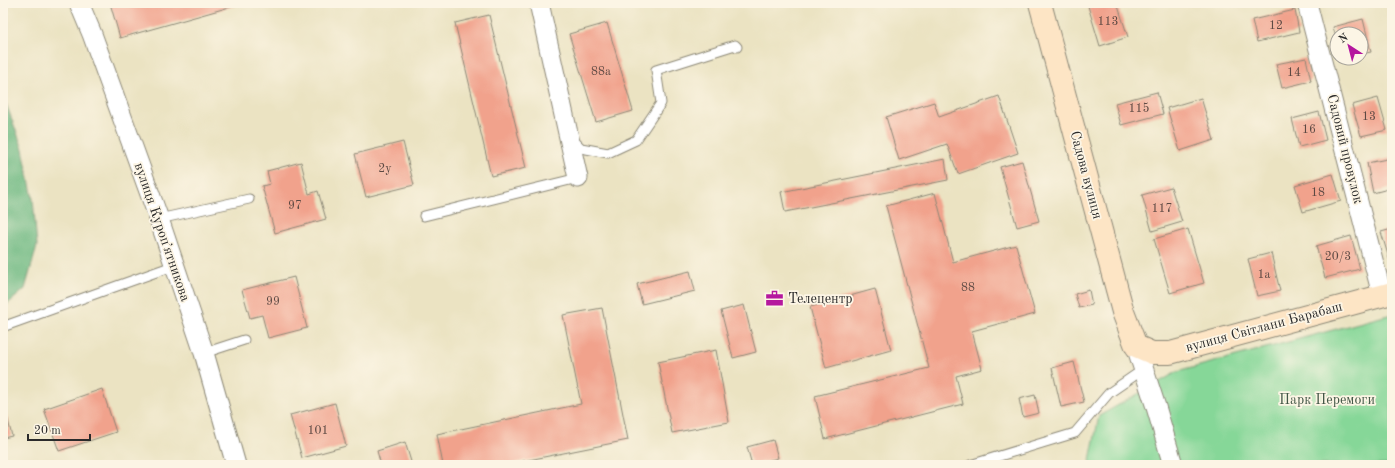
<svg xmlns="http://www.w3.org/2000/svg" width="1395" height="468" font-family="'Old Standard TT',serif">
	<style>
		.green { fill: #86d798; stroke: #588162 }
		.forest { fill: #6cb880; stroke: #4c7256 }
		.building { fill: #f1a28c }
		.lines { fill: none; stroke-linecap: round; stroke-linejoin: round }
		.lane-casing { stroke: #8b8776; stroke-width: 11 }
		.street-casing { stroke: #8b8776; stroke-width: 21 }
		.secondary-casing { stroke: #8b8776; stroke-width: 24 }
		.lane { stroke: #fff; stroke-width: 9 }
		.street { stroke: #fff; stroke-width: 19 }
		.secondary { stroke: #fde5c5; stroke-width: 22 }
		.labels { text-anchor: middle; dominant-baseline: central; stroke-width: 3.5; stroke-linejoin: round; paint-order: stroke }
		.number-label { font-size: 12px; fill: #5c4943 }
		.street-label { font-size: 14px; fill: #2b2b2b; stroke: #fcf5e5 }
		.poi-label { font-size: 14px; fill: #2b2b2b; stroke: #fcf5e5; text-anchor: start }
		.park-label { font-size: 14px; fill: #425646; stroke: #fcf5e5 }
	</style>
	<rect width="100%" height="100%" fill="#fcf5e5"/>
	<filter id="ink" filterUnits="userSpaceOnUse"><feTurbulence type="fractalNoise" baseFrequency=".025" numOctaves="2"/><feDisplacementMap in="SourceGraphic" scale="8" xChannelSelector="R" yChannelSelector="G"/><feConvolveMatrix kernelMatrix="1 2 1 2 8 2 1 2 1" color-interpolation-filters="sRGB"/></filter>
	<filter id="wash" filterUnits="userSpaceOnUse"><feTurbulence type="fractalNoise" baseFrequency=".012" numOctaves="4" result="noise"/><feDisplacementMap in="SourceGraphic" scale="16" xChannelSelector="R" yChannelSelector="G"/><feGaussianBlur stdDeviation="0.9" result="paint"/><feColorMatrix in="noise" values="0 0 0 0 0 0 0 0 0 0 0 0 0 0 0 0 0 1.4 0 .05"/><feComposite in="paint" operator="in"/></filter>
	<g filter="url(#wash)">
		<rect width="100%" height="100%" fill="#ebe3c2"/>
		<polygon class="green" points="1392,314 1392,465 1092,465 1090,460 1099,416 1177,372"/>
		<polygon class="forest" points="3,96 23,149 33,199 37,246 25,289 3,308"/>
		<g id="blocks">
			<g class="building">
				<polygon points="110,3 244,3 120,38"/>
				<polygon points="1099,3 1117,3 1128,37 1100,46 1088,6"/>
				<polygon points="1295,10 1299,32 1257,42 1252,20"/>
				<polygon points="489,15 526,168 491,176 455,23"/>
				<polygon points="1363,19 1371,52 1361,54 1361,34 1337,34 1337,41 1333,27"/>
				<polygon points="607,23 633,111 596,122 569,34"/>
				<polygon points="1306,58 1311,81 1282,88 1276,64"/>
				<polygon points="1157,92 1163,114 1121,125 1115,103"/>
				<polygon points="999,96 1018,153 958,174 947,144 899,160 886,117 934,102 939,117"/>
				<polygon points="1201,98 1214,140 1180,151 1167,108"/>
				<polygon points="1378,98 1387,130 1361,136 1352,105"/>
				<polygon points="1319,112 1326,140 1299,147 1292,119"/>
				<polygon points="403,142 414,185 366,197 355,154"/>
				<polygon points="1392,158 1392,188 1373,193 1367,163"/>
				<polygon points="945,159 948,180 785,212 781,192"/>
				<polygon points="1022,161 1039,221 1017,227 1000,167"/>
				<polygon points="301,162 309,194 318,191 326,219 275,233 262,186 270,184 267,171"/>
				<polygon points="1333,174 1341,201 1303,212 1295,185"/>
				<polygon points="1171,187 1182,222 1152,231 1142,195"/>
				<polygon points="935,193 953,262 1016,245 1035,314 972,331 982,369 956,376 963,404 825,439 815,396 929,368 886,206"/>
				<polygon points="1188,229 1204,283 1170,293 1154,239"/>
				<polygon points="1392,229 1392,268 1381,232"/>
				<polygon points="1351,236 1360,269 1325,278 1316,246"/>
				<polygon points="1271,253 1280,291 1257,296 1248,259"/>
				<polygon points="690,271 695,291 642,304 637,284"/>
				<polygon points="294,277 307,328 268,338 262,315 250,318 242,290"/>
				<polygon points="875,289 891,350 826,368 810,307"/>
				<polygon points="1089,290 1092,305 1079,308 1075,294"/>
				<polygon points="744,305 756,352 733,358 721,311"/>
				<polygon points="602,308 628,440 504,465 443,465 437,434 581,404 563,315"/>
				<polygon points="716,350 729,422 672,433 658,362"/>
				<polygon points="1074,362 1084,402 1061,407 1052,368"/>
				<polygon points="102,389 116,432 59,451 44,409"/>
				<polygon points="1035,395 1039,413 1023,417 1019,399"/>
				<polygon points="3,401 12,436 3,438"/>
				<polygon points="335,403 346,446 302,458 290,415"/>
				<polygon points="773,440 778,458 752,465 747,447"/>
				<polygon points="405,442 412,465 381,465 377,451"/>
			</g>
		</g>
	</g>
	<g filter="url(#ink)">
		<use href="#blocks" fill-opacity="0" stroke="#8b8776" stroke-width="1"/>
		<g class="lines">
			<defs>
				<g id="lane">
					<polyline points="572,139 581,148 608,153 636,140 661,103 656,70 735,45 737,47"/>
					<polyline points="424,216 578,178"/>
					<polyline points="159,219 249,199"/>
					<polyline points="5,326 173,266"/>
					<polyline points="204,353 244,340"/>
					<polyline points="970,465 1075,433 1109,393 1144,369"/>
				</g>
				<g id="street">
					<polyline points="79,3 92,34 159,219 204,353 236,465"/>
					<polyline points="539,3 578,178"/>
					<polyline points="1307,3 1382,295"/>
					<polyline points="1136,346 1156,407 1173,465"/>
				</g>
				<polyline id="secondary" points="1040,3 1123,312 1136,346 1152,353 1170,353 1392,293"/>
			</defs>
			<use href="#lane" class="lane-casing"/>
			<use href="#street" class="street-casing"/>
			<use href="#secondary" class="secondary-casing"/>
			<use href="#lane" class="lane"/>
			<use href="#street" class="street"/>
			<use href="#secondary" class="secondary"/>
		</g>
	</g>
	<defs>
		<symbol id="office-bare" viewBox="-9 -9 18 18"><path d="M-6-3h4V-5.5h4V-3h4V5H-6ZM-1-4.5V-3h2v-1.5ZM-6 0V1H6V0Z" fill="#b5179e" stroke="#fcf5e5" stroke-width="2.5" paint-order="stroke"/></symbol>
	</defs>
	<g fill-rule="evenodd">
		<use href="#office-bare" x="762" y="286" width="25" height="25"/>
	</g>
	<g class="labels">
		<g class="number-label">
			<text x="1108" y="22">113</text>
			<text x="1276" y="26">12</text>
			<text x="601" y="72">88а</text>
			<text x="1294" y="73">14</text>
			<text x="1139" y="109">115</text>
			<text x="1369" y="117">13</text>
			<text x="1309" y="130">16</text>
			<text x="385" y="169">2у</text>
			<text x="1318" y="193">18</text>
			<text x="295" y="206">97</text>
			<text x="1162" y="209">117</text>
			<text x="1338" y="257">20/3</text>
			<text x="1264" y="275">1а</text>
			<text x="968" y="288">88</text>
			<text x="273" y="302">99</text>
			<text x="318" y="431">101</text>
		</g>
		<g class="street-label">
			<text transform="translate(1345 149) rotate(76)">Садовий провулок</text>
			<text transform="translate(1086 175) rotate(75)">Садова вулиця</text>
			<text transform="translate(162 232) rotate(71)">вулиця Куропʼятникова</text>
			<text transform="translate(1264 327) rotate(-15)">вулиця Світлани Барабаш</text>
		</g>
		<g class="poi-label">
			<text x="788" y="299">Телецентр</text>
		</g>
		<g class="park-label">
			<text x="1327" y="400">Парк Перемоги</text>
		</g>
	</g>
	<rect width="1395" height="468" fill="none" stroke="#fcf5e5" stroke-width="16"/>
	<g transform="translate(1349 46) rotate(324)"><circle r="19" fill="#fcf5e5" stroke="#a8a49b"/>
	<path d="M0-3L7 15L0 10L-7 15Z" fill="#b5179e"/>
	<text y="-6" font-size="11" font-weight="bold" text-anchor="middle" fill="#2b2b2b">N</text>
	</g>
	<path d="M28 434v6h62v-6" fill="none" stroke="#2b2b2b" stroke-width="2"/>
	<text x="34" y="434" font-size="12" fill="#2b2b2b" stroke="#fcf5e5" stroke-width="3" paint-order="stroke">20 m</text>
</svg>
